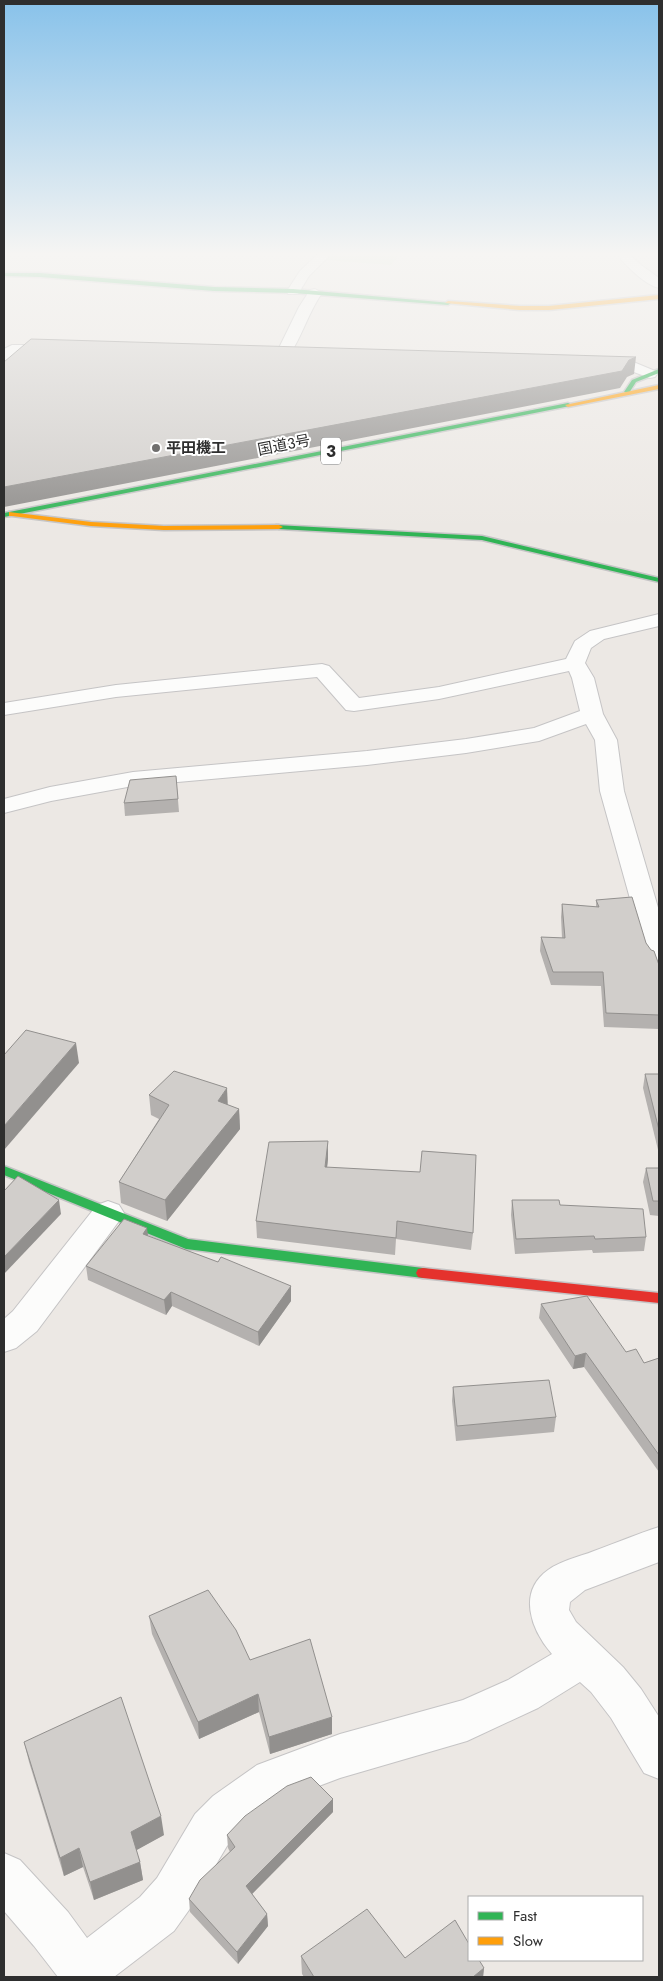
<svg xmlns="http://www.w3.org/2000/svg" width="663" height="1981" font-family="Jost,'Noto Sans JP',sans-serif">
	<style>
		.green { fill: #cee6be }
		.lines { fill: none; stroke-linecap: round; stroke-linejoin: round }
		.street-casing { stroke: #c5c4c5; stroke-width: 2 }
		.fast-casing { stroke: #c5c4c5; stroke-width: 3 }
		.slow-casing { stroke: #c5c4c5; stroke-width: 3 }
		.jam-casing { stroke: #c5c4c5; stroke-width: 3 }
		.street { fill: #fcfcfb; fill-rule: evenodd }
		.fast { fill: #30b455; fill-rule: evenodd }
		.slow { fill: #ff9f0a; fill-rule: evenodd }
		.jam { fill: #e5322d; fill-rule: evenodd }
		.wall { fill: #b4b1af }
		.shaded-wall { fill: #92908e }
		.building { fill: #d1cecb; stroke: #92908e }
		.poi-dot { fill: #706f6e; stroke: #fff; stroke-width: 2 }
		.labels { text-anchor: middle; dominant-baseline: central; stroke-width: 4; stroke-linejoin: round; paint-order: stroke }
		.far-street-label { font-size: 15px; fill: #2e2e2e; stroke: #fff }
		.far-poi-label { font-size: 15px; font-weight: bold; fill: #2e2e2e; stroke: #fff; text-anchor: start }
		.shield { fill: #fff; stroke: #6d6d6d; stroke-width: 1 }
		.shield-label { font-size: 16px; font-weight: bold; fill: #2e2e2e }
	</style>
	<rect width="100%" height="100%" fill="#ece8e4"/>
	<polygon class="green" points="333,252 401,252 391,265 324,260"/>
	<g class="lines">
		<defs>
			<g id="street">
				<polygon points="320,252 333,252 309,276 298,294 288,294 287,291 300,271"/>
				<path d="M615 252H627L641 265 659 278V288C645 285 624 264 615 252Z"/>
				<path d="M315 289 322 293C308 313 302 337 288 357H278L276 354 299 307 310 290Z"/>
				<polygon points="12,345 57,345 62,346 64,349 62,352 57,353 16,353 9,360 4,361 4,349"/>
				<polygon points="600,357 631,361 655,371 657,374 655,377 650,378 623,368 595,364 593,361 595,358"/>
				<polygon points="659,614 659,626 604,639 591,648 585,663 594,678 603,714 617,740 624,791 659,911 659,964 650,962 646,956 600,791 595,740 586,724 539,741 466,753 367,765 133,786 51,801 4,813 4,799 50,787 133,772 367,751 466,739 534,728 580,711 572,678 569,671 439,699 354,711 346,710 317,677 116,697 4,715 4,703 116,685 322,664 329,666 359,698 439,687 566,659 575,641 590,631"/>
				<polygon points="108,1201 119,1205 124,1213 119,1221 37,1331 16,1348 4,1352 4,1319 13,1311 97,1205"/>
				<path d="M659 1527V1562L585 1590 570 1602 569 1610 576 1622 623 1667 641 1689 659 1717V1779L644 1773 611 1718 591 1692 580 1682 538 1708 467 1741 340 1778 287 1798 245 1828 227 1846 189 1910 174 1931 114 1977H58L34 1946 4 1911V1853L20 1860 68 1912 87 1938 140 1897 157 1878 195 1814 213 1796 257 1765 340 1734 463 1700 508 1680 552 1654C531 1630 517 1592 548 1570 562 1560 579 1557 594 1551 616 1543 637 1534 659 1527Z"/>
			</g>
			<g id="fast">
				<polygon points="4,273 40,273 214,287 293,289 451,303 448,305 293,293 214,291 40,277 4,276"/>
				<polygon points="659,369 659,373 636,382 629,393 624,392 632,380"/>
				<polygon points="568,403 570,404 570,406 4,517 4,513"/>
				<polygon points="276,525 482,536 659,578 659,582 482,540 279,529 275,527"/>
				<polygon points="4,1166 188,1239 423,1268 428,1269 430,1273 428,1277 423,1278 186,1249 4,1175"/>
			</g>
			<g id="slow">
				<polygon points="659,295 659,299 549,310 520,310 445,303 448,301 520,306 549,306"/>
				<polygon points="659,385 659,389 568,407 565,405"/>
				<polygon points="9,512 91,522 164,526 279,525 283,527 279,529 164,530 91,526 12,516 9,516"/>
			</g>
			<polygon id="jam" points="423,1268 659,1293 659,1303 423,1278 418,1277 416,1273 418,1269"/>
		</defs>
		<use href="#street" class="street-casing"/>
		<use href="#fast" class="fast-casing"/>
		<use href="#slow" class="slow-casing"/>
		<use href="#jam" class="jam-casing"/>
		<use href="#street" class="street"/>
		<use href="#fast" class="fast"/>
		<use href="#slow" class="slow"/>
		<use href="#jam" class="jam"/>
	</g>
	<g class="wall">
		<polygon points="176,776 179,812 125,816 124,803"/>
		<polygon points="596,900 646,943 659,965 659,1029 604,1027 601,986 551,985 540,951 541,937 562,938 561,917 562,904 596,907"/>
		<polygon points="645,1074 659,1074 659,1154 643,1088"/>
		<polygon points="149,1095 228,1105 239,1109 240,1129 167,1221 121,1203 119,1182 159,1119 151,1115"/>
		<polygon points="328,1141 328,1159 327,1167 473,1233 471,1250 396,1239 395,1255 257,1238 256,1221"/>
		<polygon points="646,1168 659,1168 659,1216 650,1215 643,1182"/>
		<polygon points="512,1200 560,1205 646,1237 644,1251 593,1253 592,1250 515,1254 511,1215"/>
		<polygon points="148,1236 218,1262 291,1286 291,1301 259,1346 172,1306 166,1315 88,1280 86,1266"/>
		<polygon points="541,1304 626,1352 644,1363 659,1358 659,1472 584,1367 573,1369 539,1318"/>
		<polygon points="453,1387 556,1417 554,1432 456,1441 452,1401"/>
		<polygon points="149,1616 250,1660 332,1734 270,1754 259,1712 199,1739 152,1634"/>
		<polygon points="24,1742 164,1835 136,1850 140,1862 143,1880 94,1900 83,1867 64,1876 29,1762"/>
		<polygon points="333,1812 252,1894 267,1914 268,1926 238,1964 190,1912 189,1899 230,1852 228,1848 227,1835"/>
		<polygon points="301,1956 405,1958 484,1968 483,1977 304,1977 302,1974"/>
	</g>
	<g class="shaded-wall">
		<polygon points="636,357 634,374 627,377 620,388 4,507 4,487 629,360"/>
		<polygon points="76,1043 79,1063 4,1150 4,1126"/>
		<polygon points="227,1088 228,1109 218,1101"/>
		<polygon points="239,1109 240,1129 167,1221 165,1200"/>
		<polygon points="328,1141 328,1159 325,1185 325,1167"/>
		<polygon points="59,1200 61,1214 4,1274 4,1257"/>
		<polygon points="147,1228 149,1243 143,1234"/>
		<polygon points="291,1286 291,1301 259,1346 258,1332"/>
		<polygon points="171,1292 172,1306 166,1315 164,1300"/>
		<polygon points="586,1353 584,1367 573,1369 575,1356"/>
		<polygon points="258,1694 259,1712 199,1739 198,1722"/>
		<polygon points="332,1717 332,1734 270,1754 269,1737"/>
		<polygon points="333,1799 333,1812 247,1899 246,1886"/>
		<polygon points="161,1816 164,1835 135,1851 131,1832"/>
		<polygon points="79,1848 83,1867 64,1876 60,1858"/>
		<polygon points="140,1862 143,1880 94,1900 90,1882"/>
		<polygon points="267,1914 268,1926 238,1964 237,1952"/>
		<polygon points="484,1968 483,1977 473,1977"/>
	</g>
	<g class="building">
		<polygon points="31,339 636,357 629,360 622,371 4,487 4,362"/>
		<polygon points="176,776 178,799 124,803 130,780"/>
		<polygon points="632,897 646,943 651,950 654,951 659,965 659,1015 606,1013 603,972 553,972 541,937 565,938 562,904 599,907 596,900"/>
		<polygon points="26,1030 76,1043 4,1126 4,1055"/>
		<polygon points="174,1071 227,1088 218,1101 239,1109 165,1200 119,1182 169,1105 149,1095"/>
		<polygon points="645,1074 659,1074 659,1130"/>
		<polygon points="328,1141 325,1167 420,1172 422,1151 476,1155 473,1233 397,1221 396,1238 256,1221 269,1142"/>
		<polygon points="646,1168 659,1168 659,1201 653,1201"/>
		<polygon points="18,1176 59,1200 4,1257 4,1191"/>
		<polygon points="512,1200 559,1200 560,1205 643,1209 646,1237 595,1239 594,1236 516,1239"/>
		<polygon points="124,1219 147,1228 143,1234 218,1262 221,1257 291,1286 258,1332 171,1292 164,1300 86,1266"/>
		<polygon points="587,1296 626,1352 636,1349 644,1363 659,1358 659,1455 586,1353 575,1356 541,1304"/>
		<polygon points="549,1380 556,1417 457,1426 453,1387"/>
		<polygon points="208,1590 236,1630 250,1660 310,1639 332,1717 269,1737 258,1694 198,1722 149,1616"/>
		<polygon points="121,1697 161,1816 131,1832 140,1862 90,1882 79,1848 60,1858 24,1742"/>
		<polygon points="311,1777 333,1799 246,1886 267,1914 237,1952 189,1899 200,1880 235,1847 227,1835 245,1816 287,1786"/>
		<polygon points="367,1909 405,1958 455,1920 469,1944 469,1960 479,1960 484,1968 473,1977 314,1977 301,1956"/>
	</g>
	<linearGradient id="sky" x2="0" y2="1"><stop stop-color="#88c2ea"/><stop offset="0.48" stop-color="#f6f5f3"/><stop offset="1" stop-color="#f6f5f3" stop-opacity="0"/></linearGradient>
	<rect width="663" height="529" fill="url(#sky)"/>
	<circle class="poi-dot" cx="156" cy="448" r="5"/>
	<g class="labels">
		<g class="far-street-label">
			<text transform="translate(284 445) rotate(-11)">国道3号</text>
		</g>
		<g class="far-poi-label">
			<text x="166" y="448">平田機工</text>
		</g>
		<rect class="shield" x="321" y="437.5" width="20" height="27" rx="4"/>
		<g class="shield-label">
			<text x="331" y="451">3</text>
		</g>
	</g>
	<rect width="663" height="1981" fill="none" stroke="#2e2e2e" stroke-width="10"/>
	<rect x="468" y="1896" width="175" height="65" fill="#ffffff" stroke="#ababab"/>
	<rect x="478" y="1912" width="25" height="8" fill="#30b455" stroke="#ababab"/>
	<text x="513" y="1921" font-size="15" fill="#2e2e2e">Fast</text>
	<rect x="478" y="1937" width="25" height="8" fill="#ff9f0a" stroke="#ababab"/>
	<text x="513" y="1946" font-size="15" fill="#2e2e2e">Slow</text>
</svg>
